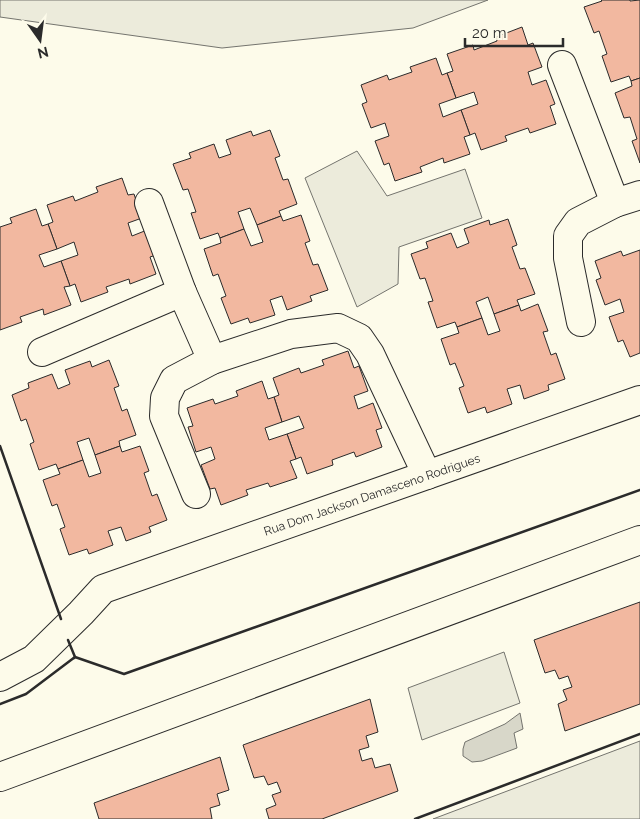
<svg xmlns="http://www.w3.org/2000/svg" width="640" height="819" font-family="Raleway,sans-serif">
	<style>
		.green { fill: #ecebdb; stroke: #74746e }
		.water { fill: #d8d7c9; stroke: #74746e }
		.building { fill: #f2b8a0; stroke: #2b2b2b }
		.lines { fill: none; stroke-linecap: round; stroke-linejoin: round }
		.minor-casing { stroke: #2b2b2b; stroke-width: 30 }
		.minor { stroke: #fdfbea; stroke-width: 28 }
		.wall { stroke: #2b2b2b; stroke-width: 2.5 }
		.labels { text-anchor: middle; dominant-baseline: central; stroke-width: 4; stroke-linejoin: round; paint-order: stroke }
		.street-label { font-size: 12px; fill: #2b2b2b; stroke: #fdfbea }
	</style>
	<rect width="100%" height="100%" fill="#fdfbea"/>
	<g class="green">
		<polygon points="0,0 488,0 413,28 222,48 0,17"/>
		<polygon points="357,151 387,196 465,169 482,218 399,247 398,284 357,307 305,178"/>
		<polygon points="504,652 520,703 422,740 408,688"/>
		<polygon points="640,741 640,819 433,819"/>
	</g>
	<polygon class="water" points="520,713 523,729 514,733 517,748 482,761 472,762 463,756 463,749 465,742 505,724"/>
	<g class="building">
		<polygon points="601,0 630,0 630,1 640,0 640,78 631,81 629,76 611,82 602,56 607,54 599,31 594,33 584,7 602,1"/>
		<polygon points="522,27 528,45 533,43 542,67 528,72 532,85 546,80 555,104 550,106 556,124 530,133 528,128 505,136 507,141 481,150 475,133 470,135 461,110 478,104 474,92 456,98 447,73 453,71 447,54 473,45 474,50 497,41 496,37"/>
		<polygon points="436,58 442,75 447,73 456,98 439,104 443,117 461,110 470,135 464,137 470,154 444,163 443,158 420,167 422,172 395,181 389,163 384,165 375,141 389,136 385,123 371,128 362,104 367,102 361,85 387,75 389,80 412,72 410,67"/>
		<polygon points="640,78 640,163 632,141 637,139 630,117 624,118 615,93 632,86 631,81"/>
		<polygon points="270,130 280,156 275,158 283,180 288,179 297,204 279,211 281,216 257,225 250,208 238,212 244,229 220,238 218,233 200,239 191,213 196,212 188,189 183,190 173,164 191,158 189,153 214,144 219,158 231,154 226,140 251,131 253,136"/>
		<polygon points="122,178 128,195 134,194 142,218 128,223 132,236 147,230 156,255 150,257 156,274 130,284 129,279 106,287 108,292 81,302 75,284 70,286 61,261 78,255 74,242 57,249 48,224 53,222 47,205 73,196 75,201 98,192 96,187"/>
		<polygon points="36,209 42,226 48,224 57,249 39,255 44,267 61,261 70,286 64,287 71,305 44,315 43,309 20,317 22,322 0,330 0,227 12,223 10,218"/>
		<polygon points="301,215 310,241 305,243 313,265 318,264 328,290 310,296 312,301 287,310 282,296 270,300 275,315 250,323 248,318 231,324 221,298 226,296 218,274 213,276 204,249 221,243 220,238 244,229 251,246 263,242 257,225 281,216 283,221"/>
		<polygon points="508,219 517,245 512,247 520,269 525,268 535,294 517,300 519,305 494,314 488,297 476,302 482,318 457,327 455,322 437,328 428,302 433,301 425,278 420,279 411,254 428,248 426,242 451,233 457,248 469,243 464,229 489,220 490,225"/>
		<polygon points="640,250 640,353 630,357 623,340 618,342 609,317 624,312 620,299 605,305 596,280 601,278 595,261 621,251 623,256"/>
		<polygon points="538,304 548,331 543,332 551,355 556,353 565,379 548,385 549,390 524,399 520,385 507,389 512,404 487,413 485,407 468,413 459,388 464,386 455,363 450,365 441,339 459,333 457,327 482,318 488,335 500,331 494,314 519,305 521,311"/>
		<polygon points="348,351 354,368 359,366 368,391 354,396 358,409 373,403 382,428 376,430 382,447 356,457 354,452 332,460 333,465 307,474 301,457 296,459 287,434 304,428 299,416 282,422 274,397 279,395 273,378 299,368 301,373 324,365 322,360"/>
		<polygon points="109,360 119,386 114,388 122,411 127,409 136,435 119,441 120,446 95,455 89,438 77,442 83,460 58,469 56,464 39,470 30,444 34,442 26,419 21,421 12,395 29,388 28,383 52,374 58,389 70,384 65,370 90,361 92,367"/>
		<polygon points="262,381 268,399 274,397 282,422 265,428 269,440 287,434 296,459 290,461 297,478 270,487 268,483 246,490 248,495 221,505 215,488 210,489 201,465 215,459 211,447 196,452 188,427 193,426 187,408 213,399 215,404 238,396 236,391"/>
		<polygon points="120,446 122,452 140,446 149,471 144,473 152,496 157,494 167,520 149,527 151,532 126,541 121,527 108,531 113,545 89,554 87,549 69,555 60,529 65,527 57,504 52,506 43,480 60,474 58,469 83,460 89,477 101,473 95,455"/>
		<polygon points="640,602 640,704 565,731 558,704 567,700 563,690 572,687 568,676 559,679 555,670 545,673 534,640"/>
		<polygon points="370,699 378,732 366,736 369,747 359,750 362,761 372,758 375,768 390,764 398,791 322,819 269,819 266,809 276,805 272,795 281,792 277,782 268,785 264,776 254,778 243,745"/>
		<polygon points="220,757 229,790 217,794 220,805 210,808 212,819 99,819 94,803"/>
	</g>
	<g class="lines">
		<defs>
			<g id="minor">
				<polyline points="562,65 615,203"/>
				<polyline points="149,203 182,292 212,360"/>
				<polyline points="581,322 568,258 568,236 578,222 615,203 640,195"/>
				<polyline points="42,352 182,292"/>
				<polyline points="196,494 164,416 165,398 174,380 212,360 291,334 338,328 359,338 370,354 427,475"/>
				<polyline points="0,677 34,659 81,613 103,589 640,400"/>
				<polyline points="0,777 640,540"/>
			</g>
		</defs>
		<use href="#minor" class="minor-casing"/>
		<use href="#minor" class="minor"/>
		<g class="wall">
			<polyline points="0,446 61,619"/>
			<polyline points="68,640 75,657 74,658"/>
			<polyline points="0,704 26,694 75,657 124,674 640,490"/>
			<polyline points="415,819 640,734"/>
		</g>
	</g>
	<g class="labels">
		<g class="street-label">
			<text transform="translate(372 495) rotate(-19)">Rua Dom Jackson Damasceno Rodrigues</text>
		</g>
	</g>
	<g transform="translate(40 40) rotate(166)" stroke="#fdfbea" stroke-width="4" paint-order="stroke">
	<path d="M0-4L9 19L0 12L-9 19Z" fill="#2b2b2b"/>
	<text y="-8" font-size="14" font-weight="bold" text-anchor="middle" fill="#2b2b2b">N</text>
	</g>
	<path d="M465 38v8h98v-8" fill="none" stroke="#2b2b2b" stroke-width="2.5"/>
	<text x="472" y="38" font-size="15" fill="#2b2b2b" stroke="#fdfbea" stroke-width="4" paint-order="stroke">20 m</text>
</svg>
